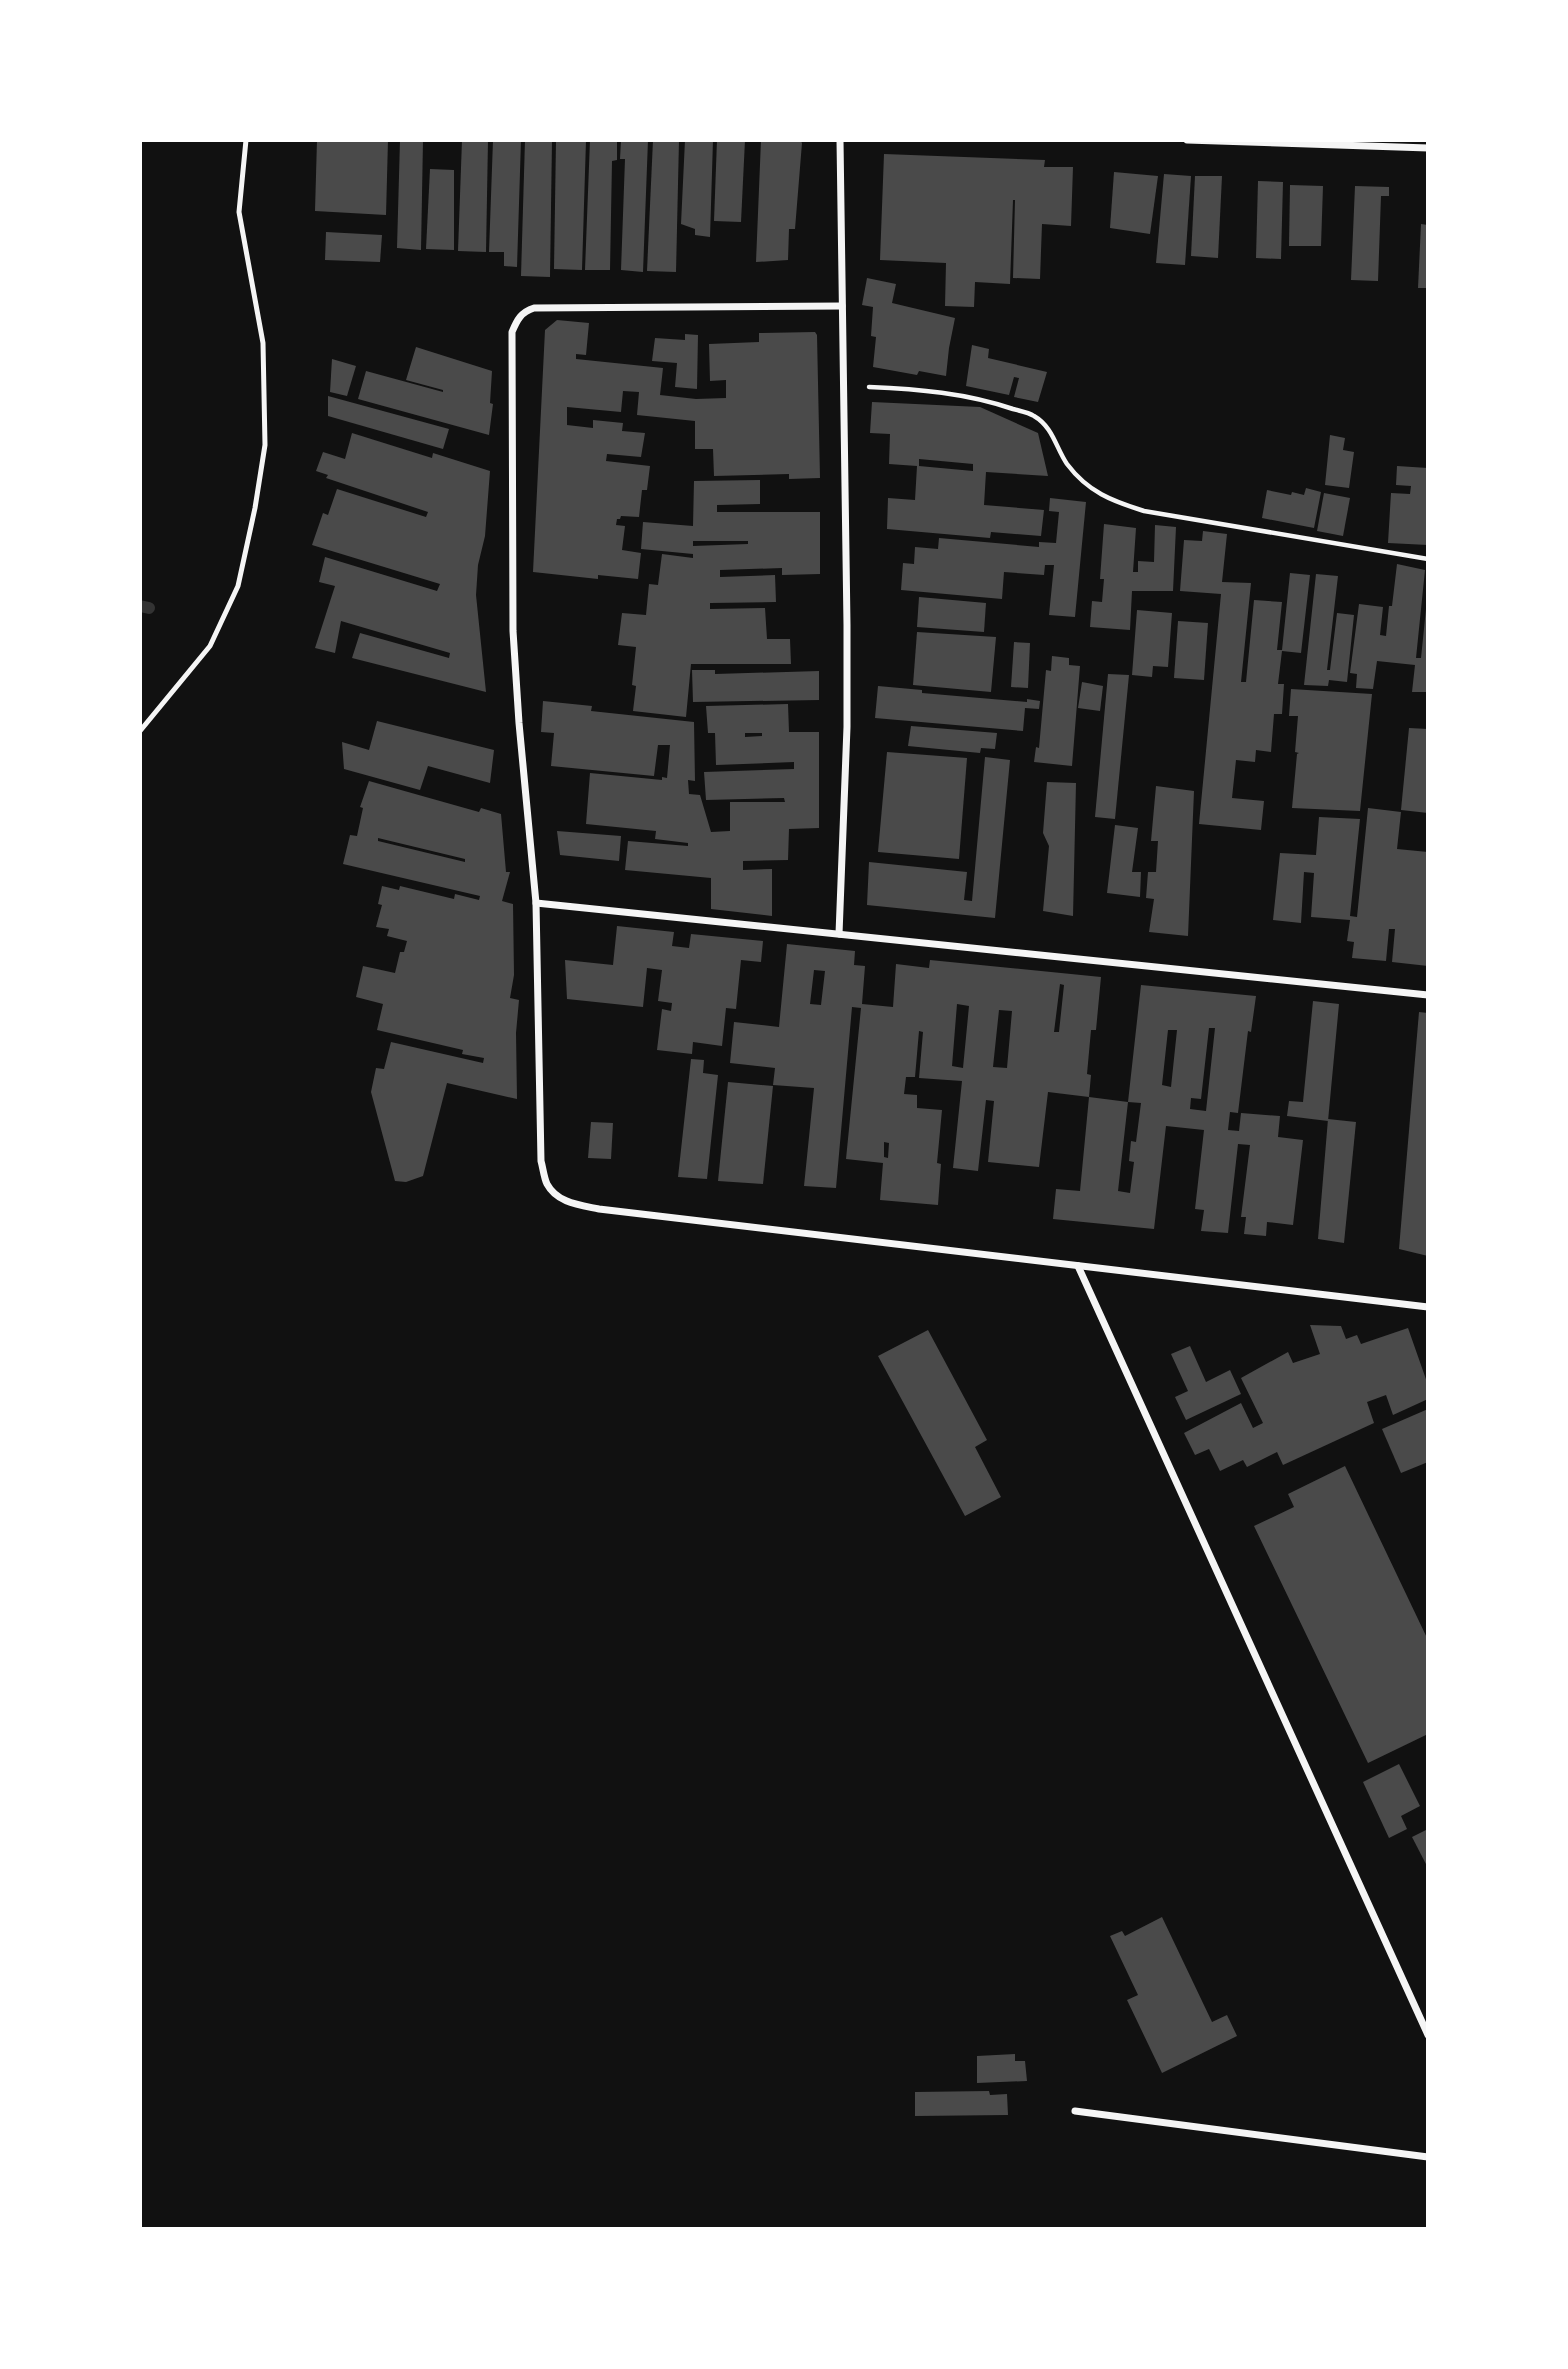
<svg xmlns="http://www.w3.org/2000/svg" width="1568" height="2369" font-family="Overpass,sans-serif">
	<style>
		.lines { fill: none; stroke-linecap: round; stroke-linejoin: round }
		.stream { stroke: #333; stroke-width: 12 }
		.building { fill: #4a4a4a; fill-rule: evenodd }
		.path { stroke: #f5f5f5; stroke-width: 4.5 }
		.service { stroke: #f5f5f5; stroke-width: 5 }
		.minor { stroke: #f5f5f5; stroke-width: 7 }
	</style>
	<rect width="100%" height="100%" fill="#111"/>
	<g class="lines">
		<polyline class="stream" points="140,606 149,608"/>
	</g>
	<g class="building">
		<polygon points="317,140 388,140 386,215 315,211"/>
		<polygon points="400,140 423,140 421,250 397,248"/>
		<polygon points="462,140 488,140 486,252 458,251"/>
		<polygon points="493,140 521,140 517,267 504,266 504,252 489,252"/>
		<polygon points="525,140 552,140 550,277 521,276"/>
		<polygon points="556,140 586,140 582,270 554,269"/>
		<polygon points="590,140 617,140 617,160 612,161 610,270 585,270"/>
		<polygon points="621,140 648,140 643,272 621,270 625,159 620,159"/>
		<polygon points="653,140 679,140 676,272 647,271"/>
		<polygon points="685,140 713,140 710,237 695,235 695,229 681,224"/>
		<polygon points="717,140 745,140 741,222 714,221"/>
		<polygon points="761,140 800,140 802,143 795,229 789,229 788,260 756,262"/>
		<polygon points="884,154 1045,160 1044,167 1073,167 1071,226 1042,224 1040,279 1013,278 1015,200 1013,200 1010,284 975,282 974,307 945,306 946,263 880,260"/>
		<polygon points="430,169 454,170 454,250 426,249"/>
		<polygon points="1114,172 1158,176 1150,234 1110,228"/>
		<polygon points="1164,174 1191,176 1185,265 1156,263"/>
		<polygon points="1195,176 1222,176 1218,258 1191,256"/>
		<polygon points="1258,181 1283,182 1281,259 1256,258"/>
		<polygon points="1290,185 1323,186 1321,246 1289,246"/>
		<polygon points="1355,186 1389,187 1389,196 1381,196 1378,281 1351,280"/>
		<polygon points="1421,224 1428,225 1428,288 1418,288"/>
		<polygon points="326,232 382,235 380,262 325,260"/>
		<polygon points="867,278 896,284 892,303 955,318 949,348 946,376 919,371 917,375 873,367 876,337 871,336 873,307 862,305"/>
		<polygon points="557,320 589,323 586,355 576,354 576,359 663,368 660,395 696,399 726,398 726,380 710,381 709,344 759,342 759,333 815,332 817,335 820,478 789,479 789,474 714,476 713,449 695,449 695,421 637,415 639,392 623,391 621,412 567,407 567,425 593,428 593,420 623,423 622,431 645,433 641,457 607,454 606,461 650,466 647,490 642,490 639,517 621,516 620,519 617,519 616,525 625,526 622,550 641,553 638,579 598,575 598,579 533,572 545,330"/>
		<polygon points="685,334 698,335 697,389 675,387 677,363 652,361 655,338 685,340"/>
		<polygon points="972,345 989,349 988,358 1047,372 1038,402 1014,397 1019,378 1014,377 1009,395 966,386"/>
		<polygon points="416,347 492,371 490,403 493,404 489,435 358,399 366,371 443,392 443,390 406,380"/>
		<polygon points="332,359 356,366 347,396 330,392"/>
		<polygon points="328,396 449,429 443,449 328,416"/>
		<path d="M872 402 980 407 1038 433 1048 476 986 472 984 505 1044 510 1041 536 991 532 990 538 887 529 888 498 915 500 917 466 889 464 890 434 870 433ZM919 459 973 464V471L919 466Z"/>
		<polygon points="352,433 432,458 433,453 490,471 485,536 478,565 476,595 486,692 352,658 360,633 449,658 450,653 341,621 335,653 315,648 335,586 319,582 325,557 437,591 440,584 312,545 323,513 328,515 337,489 426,517 428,512 326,478 328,475 316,471 323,452 345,459"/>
		<polygon points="1330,435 1345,438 1343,450 1354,452 1349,488 1325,485"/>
		<polygon points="1397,466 1428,468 1428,545 1388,543 1391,493 1410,494 1411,486 1396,485"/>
		<path d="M760 480V504L717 505V512H820V574L782 575V568L720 570V577L775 575 776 602 710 603V609L765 608 767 639H790L791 664H691L686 717 633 711 636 686 632 685 636 647 618 645 622 613 646 615 649 584 658 585 662 554 693 558V554L641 549 643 522 693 526 694 481ZM693 541H748V544L693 546Z"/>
		<polygon points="1306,488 1321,492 1314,528 1262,518 1267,490 1291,495 1292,492 1304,495"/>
		<polygon points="1324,493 1350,498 1343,536 1317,531"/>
		<polygon points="1050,498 1086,502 1075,617 1049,615 1054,565 1045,565 1044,575 1004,572 1002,599 901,590 903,563 914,564 915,547 938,549 939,538 1039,547 1039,542 1056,543 1059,512 1049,511"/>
		<polygon points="1104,524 1136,528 1133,572 1138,572 1138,561 1154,562 1155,525 1176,527 1173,591 1132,591 1130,630 1090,627 1092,601 1102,602 1104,579 1100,579"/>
		<polygon points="1203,531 1227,534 1222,582 1251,583 1241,682 1246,682 1254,600 1282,602 1277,650 1282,650 1290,573 1310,575 1301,653 1282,651 1278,684 1284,684 1282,714 1274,714 1271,752 1256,750 1255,762 1236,760 1232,798 1264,801 1261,830 1199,824 1221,594 1180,591 1184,540 1202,541"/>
		<polygon points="1397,564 1425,570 1416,658 1421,658 1426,609 1428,609 1428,692 1412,692 1415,665 1377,661 1373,689 1356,688 1357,674 1350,673 1359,604 1383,607 1380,635 1386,636 1389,606 1392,606"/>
		<polygon points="1316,574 1338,576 1327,670 1330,670 1337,613 1354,615 1347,682 1329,680 1328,686 1304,685"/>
		<polygon points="919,597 986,603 984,632 917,627"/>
		<polygon points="1137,610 1172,613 1168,667 1153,666 1152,677 1132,675"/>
		<polygon points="1178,621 1208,623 1204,680 1174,678"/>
		<polygon points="917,632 996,637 991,692 913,685"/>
		<polygon points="1014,642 1030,643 1028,688 1011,687"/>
		<polygon points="1052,656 1069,658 1069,665 1080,666 1072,766 1034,762 1036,747 1039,748 1046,670 1051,671"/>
		<polygon points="692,670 715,670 715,674 819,671 819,700 693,702"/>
		<polygon points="1108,674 1129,675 1115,819 1095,817"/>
		<polygon points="1082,682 1103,686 1100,711 1078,708"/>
		<polygon points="878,686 922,690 922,693 1027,702 1027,699 1040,701 1039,709 1025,708 1023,731 875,718"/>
		<polygon points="1291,689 1372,694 1360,811 1292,808 1297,754 1299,753 1295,752 1298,716 1289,716"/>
		<path d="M543 701 592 706 591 711 694 722 695 781 688 780 689 794 700 795 711 832 730 831V802H785L784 798 706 800 704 772 794 769V762L716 765 715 733H708L706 706 788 704 789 732H819V828L789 829 788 860 743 861V870L772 869V916L711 909V878L625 870 628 841 688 846V843L655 839 656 831 586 824 590 773 662 780V777L667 778 670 745H658L654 776 551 766 554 733 541 732ZM745 733H762V736L745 737Z"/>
		<polygon points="377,721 494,750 490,783 428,766 420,790 344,769 342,742 369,750"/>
		<polygon points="911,726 997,733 995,749 981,748 980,753 908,746"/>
		<polygon points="1409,728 1428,729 1428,813 1401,810"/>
		<polygon points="887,752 967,758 959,859 878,852"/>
		<polygon points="985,757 1010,760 995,918 867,905 869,862 967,872 964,900 972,901"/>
		<path d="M369 781 479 812 481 808 501 814 506 872H510L502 901 513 904 514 975 510 998 519 1000 516 1033 517 1099 447 1083 423 1176 406 1182 395 1181 371 1092 376 1068 384 1069 391 1042 483 1063 484 1058 462 1054 463 1050 377 1030 383 1004 356 997 363 966 395 973 400 952H404L407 941 387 936 389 929 376 927 382 905 378 904 382 886 399 890 400 886 454 899 455 894 479 900 480 896 343 864 350 835 357 836 363 808 360 807ZM378 838 465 859V862L378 841Z"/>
		<polygon points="1047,782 1076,783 1073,916 1043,911 1049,846 1043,833"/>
		<polygon points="1156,786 1194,791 1188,936 1149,932 1154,899 1146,898 1148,872 1156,872 1158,841 1151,841"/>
		<polygon points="1368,808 1401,812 1397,849 1428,852 1428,966 1392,962 1395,929 1389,929 1386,961 1352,958 1354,942 1347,941 1350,920 1311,917 1314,873 1304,872 1301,923 1273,920 1280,853 1316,855 1319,817 1360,819 1350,916 1357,917"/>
		<polygon points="1115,825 1138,828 1132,872 1141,872 1140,897 1107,893"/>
		<polygon points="557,831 621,836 619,861 560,855"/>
		<polygon points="617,926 674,932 672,946 689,948 691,934 763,941 761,962 741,960 736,1009 726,1008 722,1046 693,1042 692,1054 657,1050 662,1009 671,1011 672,1003 658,1001 662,970 647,968 643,1007 567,999 565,960 613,965"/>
		<path d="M787 944 855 951 854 965 865 966 862 1004 893 1007 896 964 929 968 930 960 1101 977 1096 1030H1091L1087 1074 1091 1075 1089 1097 1048 1092 1039 1167 988 1162 994 1101 986 1100 978 1171 953 1168 962 1081 919 1078 923 1032 919 1031 915 1077H906L904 1094 917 1095V1108L942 1110 937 1163 941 1164 938 1205 880 1200 883 1163 846 1159 861 1008 852 1007 836 1188 804 1186 814 1088 773 1085 775 1068 730 1063 734 1022 779 1027ZM814 970 825 971 821 1005 810 1004ZM1060 984 1064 985 1059 1032H1054ZM957 1004 969 1006 963 1068 952 1066ZM999 1010 1012 1011 1007 1068 993 1067ZM884 1142 889 1143 888 1158 884 1157Z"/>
		<path d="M1141 985 1256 996 1251 1032 1248 1031 1238 1113 1230 1112 1228 1130 1239 1131 1241 1113 1280 1116 1278 1137 1303 1140 1293 1225 1267 1222 1266 1236 1244 1234 1246 1217H1241L1250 1145 1238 1144 1228 1233 1201 1231 1204 1210 1195 1209 1204 1130 1166 1126 1154 1229 1053 1219 1056 1189 1080 1191 1089 1097 1128 1102ZM1209 1028H1215L1206 1111 1190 1109 1191 1098 1201 1099ZM1168 1030H1177L1171 1087 1162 1085ZM1128 1102 1141 1103 1136 1142 1131 1141 1129 1161 1134 1162 1130 1193 1118 1191Z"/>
		<polygon points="1313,1001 1339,1004 1328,1121 1287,1116 1289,1101 1303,1102"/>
		<polygon points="1419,1012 1428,1013 1428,1256 1399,1249"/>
		<polygon points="691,1059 704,1060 703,1073 718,1075 707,1179 678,1177"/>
		<polygon points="728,1082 773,1086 763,1184 718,1181"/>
		<polygon points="1328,1119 1356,1122 1344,1243 1318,1239"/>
		<polygon points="591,1122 613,1123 611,1159 588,1158"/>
		<polygon points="1310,1325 1341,1326 1346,1339 1357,1335 1361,1344 1408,1328 1428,1385 1428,1399 1393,1415 1386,1395 1367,1402 1374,1423 1283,1465 1277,1452 1247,1467 1243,1460 1220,1471 1209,1449 1195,1455 1184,1433 1241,1403 1253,1428 1263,1423 1241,1378 1288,1352 1293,1363 1320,1354"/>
		<polygon points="928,1330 987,1440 975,1447 1001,1497 965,1516 878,1356"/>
		<polygon points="1190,1346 1206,1382 1230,1370 1241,1394 1186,1420 1175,1397 1188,1391 1171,1354"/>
		<polygon points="1428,1409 1428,1462 1401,1473 1382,1429"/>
		<polygon points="1345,1466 1428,1640 1428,1734 1368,1763 1254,1526 1294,1507 1288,1494"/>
		<polygon points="1399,1764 1420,1806 1401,1816 1407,1829 1389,1838 1363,1782"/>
		<polygon points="1428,1829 1428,1868 1412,1837"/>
		<polygon points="1162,1917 1212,2022 1227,2015 1237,2036 1162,2073 1127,2000 1138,1995 1110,1936 1122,1931 1125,1936"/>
		<polygon points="1015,2054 1015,2061 1025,2061 1027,2081 977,2083 977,2056"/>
		<polygon points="989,2091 990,2095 1007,2094 1008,2115 915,2116 915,2092"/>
	</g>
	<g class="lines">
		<path class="path" d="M869 387C918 389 966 393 1013 409 1020 411 1028 412 1034 416 1053 427 1056 448 1067 464 1088 492 1112 501 1144 511L1428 559"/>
		<polyline class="service" points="140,731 210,646 238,586 255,508 265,445 263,343 239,212 246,140"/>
		<g class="minor">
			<polyline points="1187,140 1428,148"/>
			<path d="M842 306 534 308C521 312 517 320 512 332L513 631 519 723 536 903 541 1161C543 1168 544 1178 547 1184 557 1203 580 1205 599 1209L1428 1307"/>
			<polyline points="536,903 1428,995"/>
			<polyline points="839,934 847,727 847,625 840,140"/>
			<polyline points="1078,1266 1428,2035"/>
			<polyline points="1075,2111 1428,2157"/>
		</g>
	</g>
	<rect width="1568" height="2369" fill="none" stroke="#ffffff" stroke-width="284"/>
</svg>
